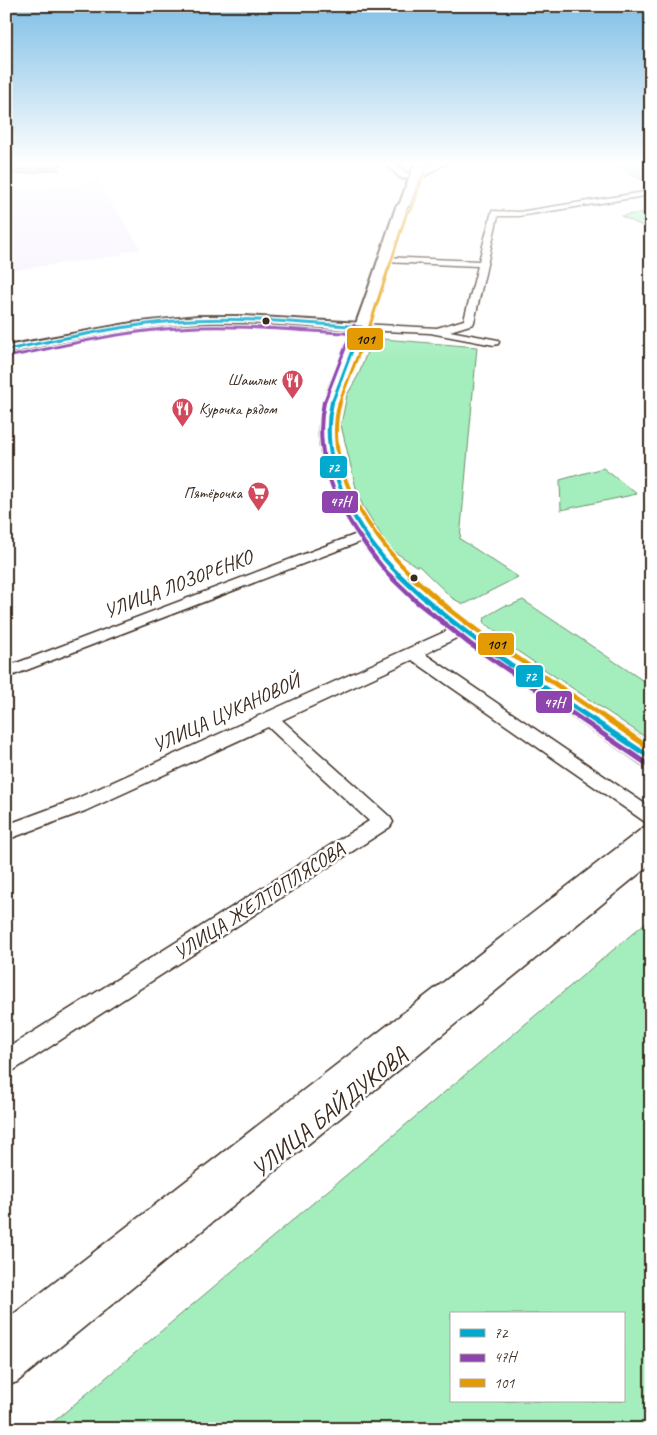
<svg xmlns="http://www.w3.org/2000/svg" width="657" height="1435" font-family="Caveat,sans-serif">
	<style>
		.built { fill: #f5eefd }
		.green { fill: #a4eebd; stroke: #708c6e; fill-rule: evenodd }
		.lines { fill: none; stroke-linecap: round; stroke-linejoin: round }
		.minor-casing { stroke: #3b2a1e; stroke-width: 3 }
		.tertiary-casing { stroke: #3b2a1e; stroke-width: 4 }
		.secondary-casing { stroke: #3b2a1e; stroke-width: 4 }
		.minor { fill: #fff; fill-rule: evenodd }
		.tertiary { fill: #fff; fill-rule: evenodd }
		.secondary { fill: #fff; fill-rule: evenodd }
		.bus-1-far3-casing { stroke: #fff; stroke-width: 4.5 }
		.bus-1-far2-casing { stroke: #fff; stroke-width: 5.5 }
		.bus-1-far1-casing { stroke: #fff; stroke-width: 7 }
		.bus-1-casing { stroke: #fff; stroke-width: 9 }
		.bus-2-far3-casing { stroke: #fff; stroke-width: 4.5 }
		.bus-2-far2-casing { stroke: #fff; stroke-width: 5.5 }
		.bus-2-far1-casing { stroke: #fff; stroke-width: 7 }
		.bus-2-casing { stroke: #fff; stroke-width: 9 }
		.bus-3-far3-casing { stroke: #fff; stroke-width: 4.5 }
		.bus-3-far2-casing { stroke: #fff; stroke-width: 5.5 }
		.bus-3-far1-casing { stroke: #fff; stroke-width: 7 }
		.bus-3-casing { stroke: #fff; stroke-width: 9 }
		.bus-1-far3 { stroke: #00a9ce; stroke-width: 2.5 }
		.bus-1-far2 { stroke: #00a9ce; stroke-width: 3 }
		.bus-1-far1 { stroke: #00a9ce; stroke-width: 4 }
		.bus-1 { stroke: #00a9ce; stroke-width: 5 }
		.bus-2-far3 { stroke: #8e44ad; stroke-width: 2.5 }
		.bus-2-far2 { stroke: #8e44ad; stroke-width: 3 }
		.bus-2-far1 { stroke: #8e44ad; stroke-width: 4 }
		.bus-2 { stroke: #8e44ad; stroke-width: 5 }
		.bus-3-far3 { stroke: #e49a03; stroke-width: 2.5 }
		.bus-3-far2 { stroke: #e49a03; stroke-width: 3 }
		.bus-3-far1 { stroke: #e49a03; stroke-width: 4 }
		.bus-3 { stroke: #e49a03; stroke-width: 5 }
		.bus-dot { fill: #3b2a1e; stroke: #fff; stroke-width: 2 }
		.labels { text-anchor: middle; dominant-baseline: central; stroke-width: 5; stroke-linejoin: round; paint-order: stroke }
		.far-poi-label { font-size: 16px; fill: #3b2a1e; stroke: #fff; text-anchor: end }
		.street-label { font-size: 20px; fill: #3b2a1e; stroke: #fff }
		.near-street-label { font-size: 24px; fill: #3b2a1e; stroke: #fff }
		.line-badge { stroke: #fff; stroke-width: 2 }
		.badge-label { font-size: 14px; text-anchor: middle; font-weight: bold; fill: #fff }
		.pale-badge-label { font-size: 14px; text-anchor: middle; font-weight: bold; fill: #111 }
	</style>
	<rect width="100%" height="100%" fill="#fff"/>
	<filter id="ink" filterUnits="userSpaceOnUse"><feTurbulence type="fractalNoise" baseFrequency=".02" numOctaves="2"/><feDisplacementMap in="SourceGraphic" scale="10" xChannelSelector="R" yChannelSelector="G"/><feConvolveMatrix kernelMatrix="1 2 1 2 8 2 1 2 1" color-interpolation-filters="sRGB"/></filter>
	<g filter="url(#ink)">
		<polygon class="built" points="97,180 141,249 121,252 123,255 6,271 6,192 75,186"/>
		<g class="green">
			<polygon points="641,165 651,168 651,183 628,174 632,173 620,168"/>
			<polygon points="651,211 651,230 621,216"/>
			<polygon points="372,338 477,347 460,539 518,577 467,603 463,604 452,598 419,566 416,566 389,548 363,506 357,492 341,425 347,395 359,374"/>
			<polygon points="603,468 637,494 561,510 560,480"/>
			<polygon points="523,600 651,686 651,741 495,636 499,633 484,623 485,617 506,605 509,606"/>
			<path d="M651 918V1429H45ZM451 1314H623V1401H451Z"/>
		</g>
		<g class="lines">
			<defs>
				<g id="minor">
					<polygon points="651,191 651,195 519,216 498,216 474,322 473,324 450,331 498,340 499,342 498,344 494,345 430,333 361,330 356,327 361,324 437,328 464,320 478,266 384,262 380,259 381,257 479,261 492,211 519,212"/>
					<polygon points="365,531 370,532 372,535 370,538 6,678 6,667"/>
					<polygon points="462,624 468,626 470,629 468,632 425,654 651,808 651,842 646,846 651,844 651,864 17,1382 6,1386 6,1320 648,824 412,660 282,720 390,817 393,822 390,827 14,1070 6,1073 6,1049 369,821 268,727 85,811 6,840 6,825 71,801"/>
				</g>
				<path id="tertiary" d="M198 316H244L361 323 367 327 361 331C299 327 237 319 175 325 118 330 62 343 6 354V346L132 323Z"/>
				<g id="secondary">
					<polygon points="31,162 63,162 58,165 6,171 6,165"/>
					<polygon points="383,162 394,162 410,176 405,179 401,178"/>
					<path d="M415 162H425L422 169 435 162H448L419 179 410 205 406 209C392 252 380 296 365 338 355 366 338 394 336 424 334 445 341 467 349 486 385 570 461 620 534 669 573 694 612 720 651 746V767L642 764C602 736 561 709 521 681 445 629 367 575 332 487 324 467 318 445 320 424 323 394 339 367 350 339 367 296 381 251 396 207L400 203Z"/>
				</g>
			</defs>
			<use href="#minor" class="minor-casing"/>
			<use href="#tertiary" class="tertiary-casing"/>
			<use href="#secondary" class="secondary-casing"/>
			<use href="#minor" class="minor"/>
			<use href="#tertiary" class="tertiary"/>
			<use href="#secondary" class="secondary"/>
			<defs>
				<polyline id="bus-1-far3" points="6,168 57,162"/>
				<g id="bus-1-far2">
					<path d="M6 350C62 339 118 326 175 321 237 316 299 323 361 327"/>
					<polyline points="332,403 361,327"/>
				</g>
				<path id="bus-1-far1" d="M332 402C317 465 357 533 400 576"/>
				<path id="bus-1" d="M399 575C474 647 565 700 651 758"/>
				<polyline id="bus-2-far3" points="7,175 59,169"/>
				<g id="bus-2-far2">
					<path d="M7 357C64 346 121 331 179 328 240 324 300 331 361 334"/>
					<polyline points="324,403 354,325"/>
				</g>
				<path id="bus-2-far1" d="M324 402C310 468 349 528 390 576"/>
				<polyline id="bus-2" points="389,575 416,601 470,644 647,764"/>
				<polyline id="bus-3-far3" points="389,268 407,212 412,208 427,164"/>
				<polyline id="bus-3-far2" points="339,403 370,325 389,267"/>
				<path id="bus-3-far1" d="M340 402C322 466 368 532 412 576"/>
				<polyline id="bus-3" points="410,575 450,610 476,630 651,749"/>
			</defs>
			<use href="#bus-1-far3" class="bus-1-far3-casing"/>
			<use href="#bus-1-far2" class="bus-1-far2-casing"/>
			<use href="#bus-1-far1" class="bus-1-far1-casing"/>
			<use href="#bus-1" class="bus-1-casing"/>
			<use href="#bus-2-far3" class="bus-2-far3-casing"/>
			<use href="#bus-2-far2" class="bus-2-far2-casing"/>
			<use href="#bus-2-far1" class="bus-2-far1-casing"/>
			<use href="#bus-2" class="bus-2-casing"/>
			<use href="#bus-3-far3" class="bus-3-far3-casing"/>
			<use href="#bus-3-far2" class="bus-3-far2-casing"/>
			<use href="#bus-3-far1" class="bus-3-far1-casing"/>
			<use href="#bus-3" class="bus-3-casing"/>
			<use href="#bus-1-far3" class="bus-1-far3"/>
			<use href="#bus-1-far2" class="bus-1-far2"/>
			<use href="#bus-1-far1" class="bus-1-far1"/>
			<use href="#bus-1" class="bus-1"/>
			<use href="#bus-2-far3" class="bus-2-far3"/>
			<use href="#bus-2-far2" class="bus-2-far2"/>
			<use href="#bus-2-far1" class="bus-2-far1"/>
			<use href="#bus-2" class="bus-2"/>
			<use href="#bus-3-far3" class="bus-3-far3"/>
			<use href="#bus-3-far2" class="bus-3-far2"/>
			<use href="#bus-3-far1" class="bus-3-far1"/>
			<use href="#bus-3" class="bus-3"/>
		</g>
	</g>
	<linearGradient id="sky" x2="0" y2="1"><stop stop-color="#7fbfe5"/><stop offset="0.45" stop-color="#fff"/><stop offset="1" stop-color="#fff" stop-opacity="0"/></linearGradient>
	<rect width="657" height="363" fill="url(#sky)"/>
	<defs>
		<symbol id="restaurant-pin" viewBox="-11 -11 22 30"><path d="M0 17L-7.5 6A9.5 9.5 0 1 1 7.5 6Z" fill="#d1495b" stroke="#fff"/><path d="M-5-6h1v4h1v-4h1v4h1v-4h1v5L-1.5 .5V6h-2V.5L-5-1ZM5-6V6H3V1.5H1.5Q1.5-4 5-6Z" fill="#fff"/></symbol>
		<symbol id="supermarket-pin" viewBox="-11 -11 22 30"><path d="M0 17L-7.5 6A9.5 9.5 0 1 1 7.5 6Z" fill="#d1495b" stroke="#fff"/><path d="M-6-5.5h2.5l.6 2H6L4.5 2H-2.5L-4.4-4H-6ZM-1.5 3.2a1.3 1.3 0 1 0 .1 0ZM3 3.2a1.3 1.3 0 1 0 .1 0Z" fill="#fff"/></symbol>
	</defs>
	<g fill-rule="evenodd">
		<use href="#restaurant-pin" x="280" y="368" width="25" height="34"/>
		<use href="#restaurant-pin" x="170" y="396" width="25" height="34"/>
		<use href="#supermarket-pin" x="246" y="480" width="25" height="34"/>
	</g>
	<g class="bus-dot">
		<circle cx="266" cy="321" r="4.5"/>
		<circle cx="414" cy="578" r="4.5"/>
	</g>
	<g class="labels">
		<g class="far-poi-label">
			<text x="276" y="380">Шашлык</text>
			<text x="199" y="409" text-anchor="start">Курочка рядом</text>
			<text x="242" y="493">Пятёрочка</text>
		</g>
		<g class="street-label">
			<text transform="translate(178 584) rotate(-21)">УЛИЦА ЛОЗОРЕНКО</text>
			<text transform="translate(226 713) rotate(-25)">УЛИЦА ЦУКАНОВОЙ</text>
			<text transform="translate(259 901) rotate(-33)">УЛИЦА ЖЕЛТОПЛЯСОВА</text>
		</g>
		<g class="near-street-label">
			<text transform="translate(329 1112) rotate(-39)">УЛИЦА БАЙДУКОВА</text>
		</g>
	</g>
	<g class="line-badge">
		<rect x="346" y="327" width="38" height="24" rx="5" fill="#e49a03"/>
		<rect x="319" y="455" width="29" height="24" rx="5" fill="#00a9ce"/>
		<rect x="321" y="490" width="38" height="24" rx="5" fill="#8e44ad"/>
		<rect x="477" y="632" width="38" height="24" rx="5" fill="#e49a03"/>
		<rect x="515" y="664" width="29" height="24" rx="5" fill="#00a9ce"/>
		<rect x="535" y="690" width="38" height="24" rx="5" fill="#8e44ad"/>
	</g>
	<g class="badge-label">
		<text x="333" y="472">72</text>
		<text x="340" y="506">47Н</text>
		<text x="530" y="681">72</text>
		<text x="554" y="707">47Н</text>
	</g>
	<g class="pale-badge-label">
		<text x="365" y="344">101</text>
		<text x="496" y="649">101</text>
	</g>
	<rect width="657" height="1435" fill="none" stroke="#fff" stroke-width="25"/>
	<rect x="12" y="12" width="632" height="1410" fill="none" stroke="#3b2a1e" stroke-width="2" filter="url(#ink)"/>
	<rect x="450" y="1312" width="175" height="90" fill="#ffffff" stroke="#b1aaa5"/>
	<rect x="460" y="1329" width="25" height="8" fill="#00a9ce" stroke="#b1aaa5"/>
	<text x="494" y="1338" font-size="15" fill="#3b2a1e">72</text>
	<rect x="460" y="1354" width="25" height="8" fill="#8e44ad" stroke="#b1aaa5"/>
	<text x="494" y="1362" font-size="15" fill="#3b2a1e">47Н</text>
	<rect x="460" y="1379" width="25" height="8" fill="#e49a03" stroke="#b1aaa5"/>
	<text x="494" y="1388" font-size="15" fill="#3b2a1e">101</text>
</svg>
